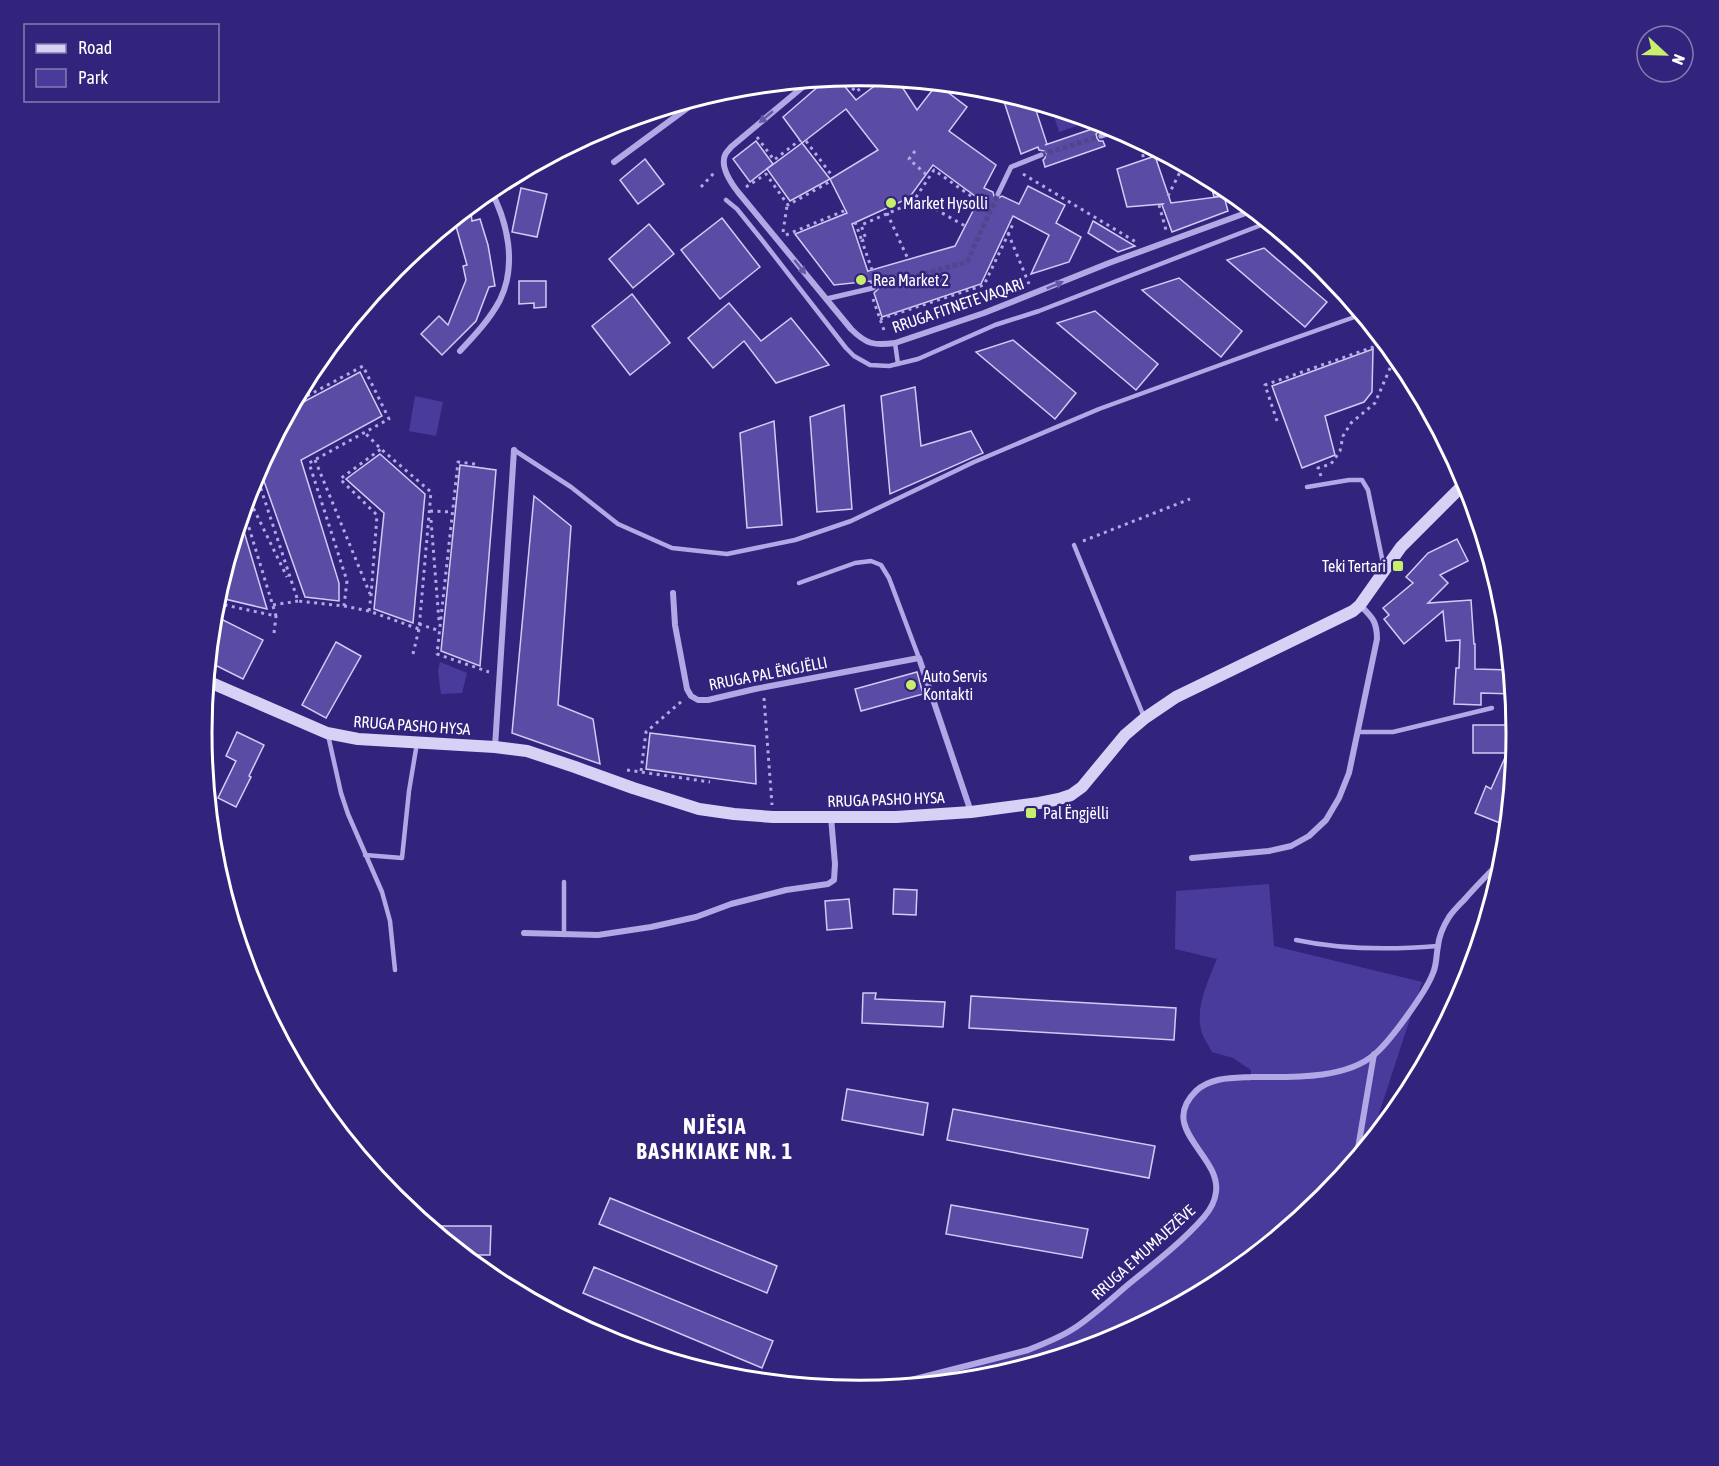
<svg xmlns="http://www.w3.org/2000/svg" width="1719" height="1466" font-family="'Asap Condensed',sans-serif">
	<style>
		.green { fill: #493b9c }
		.building { fill: #5a4ca5; stroke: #d1cbf4; stroke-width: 1.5; fill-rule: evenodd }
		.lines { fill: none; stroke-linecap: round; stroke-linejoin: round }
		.pedestrian-tunnel { stroke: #514590; stroke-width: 5; stroke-dasharray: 5 2.5; stroke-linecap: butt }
		.path { stroke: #b1a8e5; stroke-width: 3; stroke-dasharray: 3 4.5; stroke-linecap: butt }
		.service { stroke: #b1a8e5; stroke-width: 4.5 }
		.pedestrian { stroke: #b1a8e5; stroke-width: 5 }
		.minor { stroke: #b1a8e5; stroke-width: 6 }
		.secondary { stroke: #d7d2f5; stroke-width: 12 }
		.oneway { fill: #6559a7 }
		.poi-dot { fill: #c7ef6c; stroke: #32247d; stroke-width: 2 }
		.labels { text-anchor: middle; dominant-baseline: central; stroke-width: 5; stroke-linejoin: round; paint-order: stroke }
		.poi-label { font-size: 16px; fill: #fff; stroke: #32247d; text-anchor: start }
		.street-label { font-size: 16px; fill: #fff; stroke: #32247d }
		.district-label { font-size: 22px; font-weight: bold; letter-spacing: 1.5px; fill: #fff; stroke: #32247d }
		.rim { fill: none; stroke: #fff; stroke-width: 3 }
	</style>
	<rect width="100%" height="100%" fill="#32247d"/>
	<g class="green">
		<polygon points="1068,112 1083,117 1085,123 1059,132 1054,116"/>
		<polygon points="415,396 443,402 436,436 409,431"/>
		<polygon points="440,662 467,673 462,693 441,694 438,671"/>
		<path d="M1269 884 1274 946 1422 982 1369 1144 1325 1199 1225 1280 1111 1341 988 1378 872 1390 1028 1350 1074 1328 1154 1263 1212 1206 1216 1182 1185 1129 1187 1102 1210 1082 1251 1077V1070L1233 1058 1212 1052C1209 1047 1206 1041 1203 1036 1193 1011 1208 981 1217 959L1175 949 1176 891Z"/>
	</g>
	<g class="building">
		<path d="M837 77 856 100 885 78 897 79 917 110 937 84 967 107 949 131 996 165 984 188 993 192 994 196 996 199 1002 196 1019 204 1028 186 1065 205 1056 223 1081 237 1069 262 1031 274 1049 235 1013 216 981 284 882 317 874 293 878 289 876 284 871 283V281L834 285 795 234 847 213 830 179 878 150 846 109 802 143 783 117 828 78ZM933 165 979 199 955 246 868 271V272L852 224 909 198Z"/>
		<polygon points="1001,92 1033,101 1047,144 1045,145 1098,127 1100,131 1096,134 1097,138 1099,141 1103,141 1105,146 1045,167 1043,160 1045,158 1046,154 1044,151 1039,150 1038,147 1021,154"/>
		<polygon points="756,141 773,164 750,182 733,159"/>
		<polygon points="802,143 830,179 790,201 767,169"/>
		<polygon points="1155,156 1171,203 1224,196 1228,211 1172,232 1162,205 1163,204 1127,207 1117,169"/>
		<polygon points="645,159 664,184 638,204 620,180"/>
		<polygon points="1209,177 1225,186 1233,193 1214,197"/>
		<polygon points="521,188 547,194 537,237 512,232"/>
		<polygon points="470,206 472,221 480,219 488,245 495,286 489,287 476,321 442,355 421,334 439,316 448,325 466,280 463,266 467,265 454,219"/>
		<polygon points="722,218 760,267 720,299 681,250"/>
		<polygon points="1093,221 1135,246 1118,252 1088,233"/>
		<polygon points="649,224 674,254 633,288 609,259"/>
		<polygon points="1264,248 1327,302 1305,327 1227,260"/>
		<polygon points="1179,278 1242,331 1221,357 1142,290"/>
		<polygon points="519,281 546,281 546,307 534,308 534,303 519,304"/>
		<polygon points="632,294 670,343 630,375 592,326"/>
		<polygon points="729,303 761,341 791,318 829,365 776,383 744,341 713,368 688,338"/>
		<polygon points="1095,311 1158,364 1136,390 1057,323"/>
		<polygon points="1013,340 1076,393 1055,419 976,352"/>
		<polygon points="1373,349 1372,392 1364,402 1325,416 1335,455 1302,468 1272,386"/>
		<polygon points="360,372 382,416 301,460 339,583 339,601 305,597 259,467 290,409"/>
		<polygon points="915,387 921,446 971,431 983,453 890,494 881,396"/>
		<polygon points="844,405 852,509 817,512 810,417"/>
		<polygon points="774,421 782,525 747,528 740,433"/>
		<polygon points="380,454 425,494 413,623 374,609 384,513 346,479"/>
		<polygon points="460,465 496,470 480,666 441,651"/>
		<polygon points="534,496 571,526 558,705 593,719 600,764 512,733"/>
		<polygon points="240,518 267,609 225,599 220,584"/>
		<polygon points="1457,539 1468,561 1440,575 1448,583 1428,603 1471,600 1474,644 1475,644 1475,669 1511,670 1514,694 1481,693 1481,705 1454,704 1456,668 1459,668 1460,640 1446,641 1443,611 1404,644 1384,619 1389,615 1383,608 1413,583 1406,577 1428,553"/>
		<polygon points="213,615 263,640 243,679 209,662"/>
		<polygon points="336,642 361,656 326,718 302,705"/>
		<polygon points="917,672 923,694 861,711 855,689"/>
		<polygon points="1473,725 1517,725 1517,733 1512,793 1500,823 1475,813 1486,786 1491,789 1507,753 1473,753"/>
		<polygon points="237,732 264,745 249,776 251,777 236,807 218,798 236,761 226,756"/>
		<polygon points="650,733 755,746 756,784 646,769"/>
		<polygon points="894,889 917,890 916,915 893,914"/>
		<polygon points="849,899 852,928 827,930 825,901"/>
		<polygon points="863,993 876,993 875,999 945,1002 943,1027 862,1023"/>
		<polygon points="971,996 1176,1008 1174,1040 969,1028"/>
		<polygon points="847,1089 928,1103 923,1135 842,1120"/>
		<polygon points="953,1109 1155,1146 1149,1178 947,1140"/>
		<polygon points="610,1198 777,1266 767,1293 599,1224"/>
		<polygon points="951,1205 1088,1229 1082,1258 946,1234"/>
		<polygon points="427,1226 491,1226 490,1255 463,1255"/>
		<polygon points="594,1267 773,1341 762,1368 583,1293"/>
	</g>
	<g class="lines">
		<g class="pedestrian-tunnel">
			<polyline points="1041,155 1101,136"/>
			<polyline points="873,288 967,262 998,194"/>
		</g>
		<g class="path">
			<polyline points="842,77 856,92 875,76"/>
			<polyline points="757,137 774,160 800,140"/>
			<polyline points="1138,140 1144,159"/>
			<polyline points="806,141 833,177"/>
			<polyline points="915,151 909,159 929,177"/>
			<polyline points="1156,159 1168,155"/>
			<polyline points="1023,174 1136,242"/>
			<polyline points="701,187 714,173"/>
			<polyline points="746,187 766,174 788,205 831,181"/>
			<polyline points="1168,196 1184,164"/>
			<polyline points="916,198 965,226"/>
			<polyline points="1159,205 1166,230"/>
			<polyline points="887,213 908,259"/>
			<polyline points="855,222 862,241"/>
			<polyline points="783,232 787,206"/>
			<polyline points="1008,233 1029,284"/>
			<polyline points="786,235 846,210"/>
			<polyline points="872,270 862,241 866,239 861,225 912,203 934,170 978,201"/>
			<polyline points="873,299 885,333"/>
			<polyline points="880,319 984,285 1013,224"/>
			<polyline points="294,403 363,366 389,419 309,463 347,581 344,606"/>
			<polyline points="1277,421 1265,385 1379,345 1388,345"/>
			<polyline points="315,460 370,594"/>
			<polyline points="475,464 458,462 437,654 489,672"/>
			<polyline points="256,474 298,601 344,606 369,611 419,629 431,492 381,449 364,432"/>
			<polyline points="1321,476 1318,468 1331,464 1340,451 1343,436 1351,423 1375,403 1394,359 1394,352"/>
			<polyline points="247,495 287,577"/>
			<polyline points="430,511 452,512"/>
			<polyline points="431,520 439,621"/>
			<polyline points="1083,541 1190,499"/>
			<polyline points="217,594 220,604 276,616 243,508"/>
			<polyline points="273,605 298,601"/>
			<polyline points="369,611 371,596 377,515 340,479 381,449"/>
			<polyline points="419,624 440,631"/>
			<polyline points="274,633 276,616"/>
			<polyline points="413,654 419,629"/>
			<polyline points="764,698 772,805"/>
			<polyline points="627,770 710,782"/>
			<polyline points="641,771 646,732 682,701"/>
		</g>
		<g class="service">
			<polyline points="726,200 737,209 762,240 846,348 854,356 870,365 889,366 918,359 995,325 1039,311 1269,222"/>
			<polyline points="895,343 898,364"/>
			<polyline points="514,450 571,487 618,524 672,548 727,554 795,540 851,521 974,462 1099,409 1264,349 1363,314"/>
			<polyline points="1307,487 1349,480 1362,480 1368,490 1384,568"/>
			<polyline points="1074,545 1144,717"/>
			<polyline points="799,583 855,563 871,561 881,565 889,578 919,658"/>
			<polyline points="1358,732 1393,732 1492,708"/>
			<polyline points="328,735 341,793 348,814 382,892 390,921 395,970"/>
			<polyline points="365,855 402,858 409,791 417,743"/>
			<polyline points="564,935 564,882"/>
			<path d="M1296 940C1343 950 1390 950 1438 946"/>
		</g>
		<g class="pedestrian">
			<polyline points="1101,136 1121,130"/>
			<polyline points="998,194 1011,167 1041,155"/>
			<polyline points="826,299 873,288"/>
		</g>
		<g class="minor">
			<path d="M811 80 731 147C729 150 726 152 725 155 720 167 731 183 738 192L851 329C866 344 874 346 895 343L984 313 1109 263 1254 210"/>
			<polyline points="614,162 705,95"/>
			<path d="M460 351C475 335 490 319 500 300 517 265 508 222 490 189"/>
			<polyline points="673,593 675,625 687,689 691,696 698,700 708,700 755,689 919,658 971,812"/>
			<polyline points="495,747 514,450"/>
			<path d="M1192 858 1269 851 1291 846 1309 836 1326 820 1339 798 1349 773 1377 639C1377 621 1372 617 1360 605"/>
			<polyline points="524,933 598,935 651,927 696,917 731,904 786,890 828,884 834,880 835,864 831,817"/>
			<polyline points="1356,1160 1374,1054"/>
			<path d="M872 1390 1028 1350C1043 1344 1059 1338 1073 1329 1093 1316 1111 1299 1130 1283 1155 1263 1183 1241 1204 1217 1210 1210 1215 1201 1216 1192 1221 1155 1157 1129 1196 1091 1211 1077 1233 1078 1252 1077 1290 1077 1345 1080 1375 1054 1391 1040 1426 992 1433 973 1437 964 1436 955 1438 946 1439 936 1444 925 1449 917 1453 911 1459 905 1464 900 1477 885 1491 871 1505 857"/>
		</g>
		<polyline class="secondary" points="207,681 327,733 358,739 495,747 527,751 575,767 633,788 699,809 734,814 773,817 896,817 971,812 1039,803 1059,799 1071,795 1082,787 1125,735 1145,718 1176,697 1353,611 1360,605 1401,547 1467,481"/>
	</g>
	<defs><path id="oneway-solid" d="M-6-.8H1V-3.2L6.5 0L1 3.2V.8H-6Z" transform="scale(1.5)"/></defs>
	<g class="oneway">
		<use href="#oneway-solid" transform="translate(766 117) rotate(140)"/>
		<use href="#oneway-solid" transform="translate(800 267) rotate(51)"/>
		<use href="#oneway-solid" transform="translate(1055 285) rotate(-22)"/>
	</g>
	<g class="poi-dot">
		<circle cx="891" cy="203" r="6"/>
		<circle cx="861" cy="280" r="6"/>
		<rect x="1392" y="560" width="12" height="12" rx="3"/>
		<circle cx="911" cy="685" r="6"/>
		<rect x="1025" y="807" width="12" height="12" rx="3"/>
	</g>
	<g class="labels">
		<g class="poi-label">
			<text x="903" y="203">Market Hysolli</text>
			<text x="873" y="280">Rea Market 2</text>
			<text x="1386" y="566" text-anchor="end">Teki Tertari</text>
			<text x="923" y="676">Auto Servis<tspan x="923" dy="18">Kontakti</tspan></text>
			<text x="1043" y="813">Pal Ëngjëlli</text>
		</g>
		<g class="street-label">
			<text transform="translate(958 305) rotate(-19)">RRUGA FITNETE VAQARI</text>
			<text transform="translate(768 673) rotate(-11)">RRUGA PAL ËNGJËLLI</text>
			<text transform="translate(412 725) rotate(4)">RRUGA PASHO HYSA</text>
			<text transform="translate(886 799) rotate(-2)">RRUGA PASHO HYSA</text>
			<text transform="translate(1143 1252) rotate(-42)">RRUGA E MUMAJEZËVE</text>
		</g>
		<g class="district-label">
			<text x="715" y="1126">NJËSIA<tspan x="715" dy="25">BASHKIAKE NR. 1</tspan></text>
		</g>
	</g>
	<path d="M0 0H1719V1466H0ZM212 733a647 647 0 1 1 1294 0a647 647 0 1 1-1294 0Z" fill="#32247d" fill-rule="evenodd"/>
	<path class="rim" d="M212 733a647 647 0 1 1 1294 0a647 647 0 1 1-1294 0Z"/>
	<rect x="24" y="24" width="195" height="78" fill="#32247d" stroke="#847cb1" stroke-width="1.5"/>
	<rect x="36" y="44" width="30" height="9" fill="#d7d2f5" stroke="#847cb1" stroke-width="1.5"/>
	<text x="78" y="54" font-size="18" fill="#ffffff">Road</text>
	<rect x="36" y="69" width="30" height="18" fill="#493b9c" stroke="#847cb1" stroke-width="1.5"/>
	<text x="78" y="84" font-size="18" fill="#ffffff">Park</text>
	<g transform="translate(1665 54) rotate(112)"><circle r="28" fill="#32247d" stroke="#847cb1" stroke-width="1.5"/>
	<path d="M0-4.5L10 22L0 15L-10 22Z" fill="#c7ef6c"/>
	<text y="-9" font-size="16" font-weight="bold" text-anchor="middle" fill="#ffffff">N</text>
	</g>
</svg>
